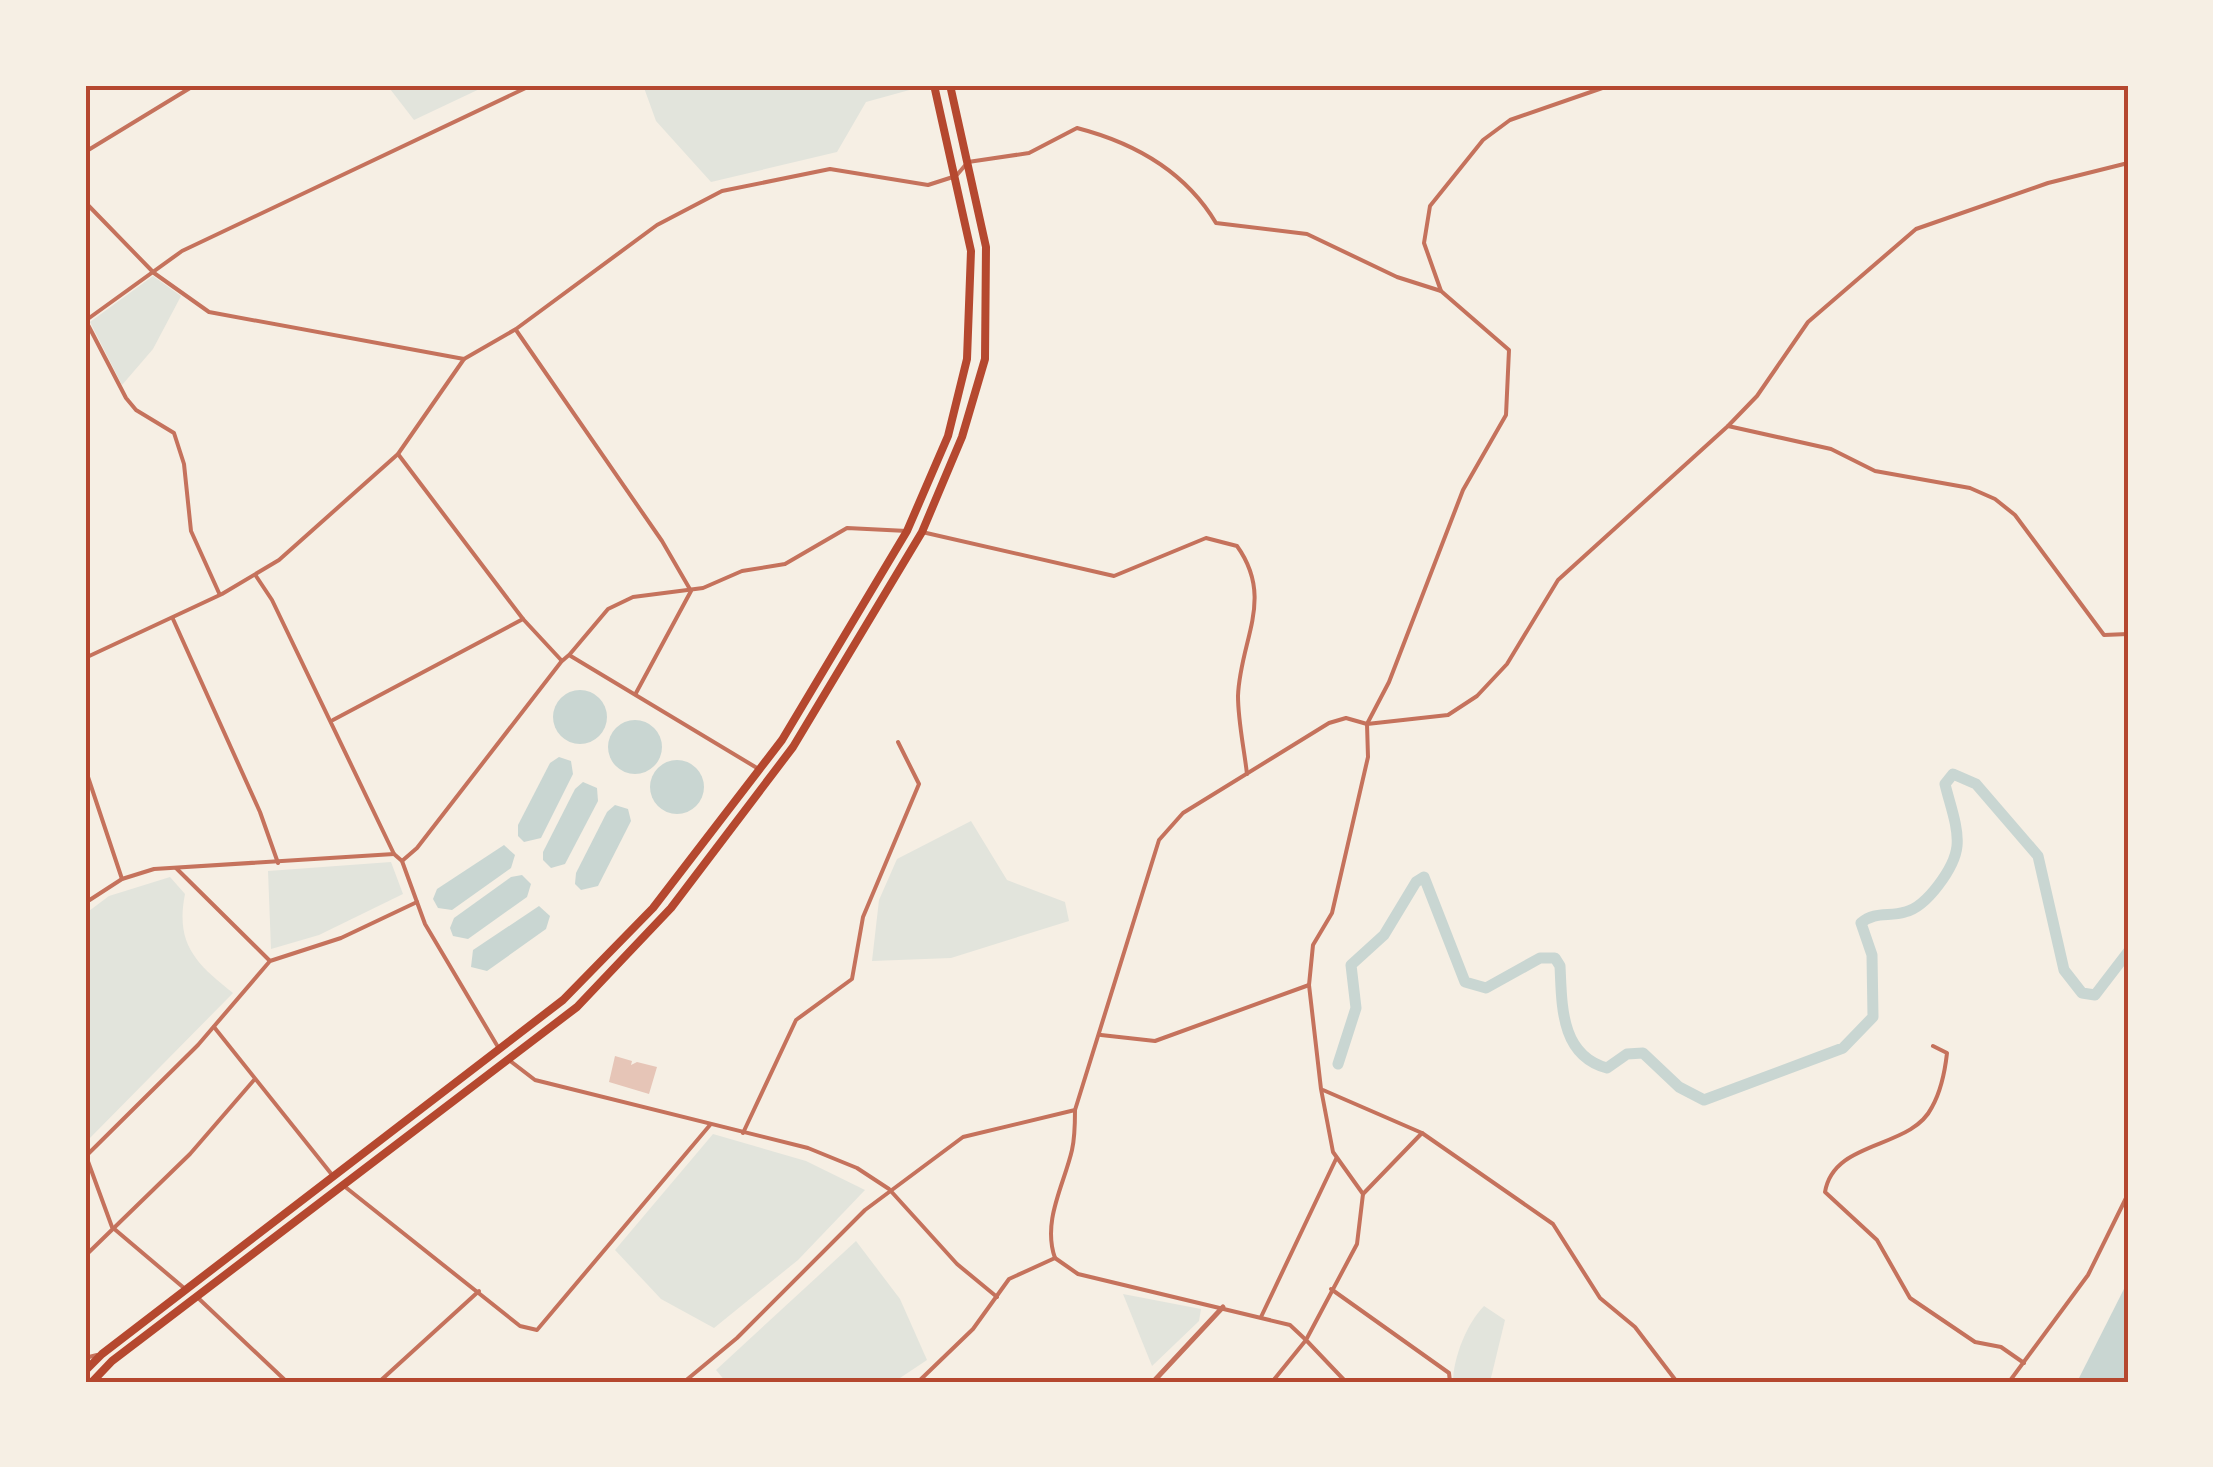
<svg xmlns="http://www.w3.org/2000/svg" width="2213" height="1467" font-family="'Titillium Web',sans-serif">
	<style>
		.green { fill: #e2e4dc }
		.water { fill: #c9d6d2 }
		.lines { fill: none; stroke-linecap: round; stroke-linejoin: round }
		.canal { stroke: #c9d6d2; stroke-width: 11 }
		.building { fill: #e6c5b7 }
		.minor { stroke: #c5725c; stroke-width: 4 }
		.tertiary { stroke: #c5725c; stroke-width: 5 }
		.primary { stroke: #b5482f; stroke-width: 8 }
		.neatline { fill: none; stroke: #b5482f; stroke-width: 4 }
	</style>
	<rect width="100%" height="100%" fill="#f6efe4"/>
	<g class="green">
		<polygon points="387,85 488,85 414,120"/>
		<polygon points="643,85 923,85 924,86 866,102 837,152 711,182 656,121"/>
		<polygon points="153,276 181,296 153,349 122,385 90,322"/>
		<polygon points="971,821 1007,880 1065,902 1069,921 951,958 872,961 879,900 897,859"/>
		<polygon points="391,862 403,894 319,935 271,949 268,871"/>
		<path d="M170 877 185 894C175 944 196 964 233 993L85 1143V914L109 896Z"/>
		<polygon points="713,1134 806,1161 865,1190 798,1260 714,1328 661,1299 615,1250"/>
		<polygon points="856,1241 900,1299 927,1360 894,1382 726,1382 716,1370"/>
		<polygon points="1123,1294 1201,1309 1199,1321 1152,1366"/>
		<path d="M1484 1306 1505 1320 1490 1382H1453C1453 1358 1467 1323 1484 1306Z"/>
	</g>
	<g class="water">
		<circle cx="580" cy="717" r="27"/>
		<circle cx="635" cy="747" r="27"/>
		<polygon points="559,757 571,761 573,774 541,838 524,842 518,836 518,825 550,763"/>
		<circle cx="677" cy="787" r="27"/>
		<polygon points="583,782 597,788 598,801 565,864 551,868 543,860 543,852 575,789"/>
		<polygon points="615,805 628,809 631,821 598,886 581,890 575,884 576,873 607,812"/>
		<polygon points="504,845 515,855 511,868 452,910 438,908 433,899 437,889"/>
		<polygon points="522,875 531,884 527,897 468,939 453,936 450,928 454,918 511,877"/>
		<polygon points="539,906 550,916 546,929 487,971 471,967 473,950"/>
		<polygon points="2128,1281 2128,1382 2077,1382"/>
	</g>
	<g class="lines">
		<path class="canal" d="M1338 1064 1356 1008 1351 965 1384 935 1416 882 1424 877 1465 982 1486 988 1540 958H1555L1560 966C1562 1005 1560 1055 1607 1068L1627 1054 1643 1053 1679 1087 1704 1100 1843 1048 1873 1017 1872 955 1861 923C1875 911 1889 917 1905 912 1927 907 1955 867 1957 846 1959 827 1949 802 1945 784L1953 774 1976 784 2038 856 2064 970 2082 993 2095 995 2128 952"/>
	</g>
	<polygon class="building" points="615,1056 632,1061 631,1065 637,1062 657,1067 649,1094 609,1082"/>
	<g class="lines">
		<g class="minor">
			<polyline points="85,152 195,85"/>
			<path d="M85 202 154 273 209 312 464 359 516 329 657 225 722 191 830 169 928 185 956 176 968 162 1029 153 1077 128C1135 143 1185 171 1216 223L1307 234 1397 277 1441 291 1509 350 1506 415 1463 490 1389 682 1367 724 1368 757 1332 913 1313 945 1309 985 1321 1089 1333 1152 1363 1194 1357 1244 1306 1340 1346 1382"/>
			<polyline points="1441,291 1424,243 1430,206 1483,140 1510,120 1611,85"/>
			<polyline points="85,321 182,251 532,85"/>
			<polyline points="86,321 126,398 136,410 174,433 184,464 191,531 219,593"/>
			<polyline points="516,330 662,541 691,591 636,693"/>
			<polyline points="1728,426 1831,449 1875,471 1970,488 1995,499 2015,515 2104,635 2128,634"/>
			<polyline points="398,454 523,619 562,661 569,655 757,768"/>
			<path d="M922 532 1114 576 1206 538 1237 546C1275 599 1240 640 1238 696 1238 721 1244 748 1247 774"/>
			<polyline points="256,576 272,600 394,854 402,861 425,924 498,1047"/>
			<polyline points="173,619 260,812 278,863"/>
			<polyline points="570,654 608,609 633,597 703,588 742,571 785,564 847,528 907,531"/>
			<polyline points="85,658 222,594 279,560 398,454 464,359"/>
			<polyline points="333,720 523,619"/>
			<polyline points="85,768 122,879"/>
			<polyline points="402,861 417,848 561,662"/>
			<polyline points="176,868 269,960"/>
			<polyline points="85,903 122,879 154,869 394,854"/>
			<polyline points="214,1027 333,1176"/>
			<polyline points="1101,1035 1155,1041 1309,985"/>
			<path d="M1933 1046 1947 1053C1945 1071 1941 1091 1932 1107 1911 1150 1834 1139 1825 1192L1877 1240 1910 1298 1975 1342 2001 1347 2024 1363"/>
			<polyline points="509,1060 535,1080 808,1148 857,1168 889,1189 957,1264 997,1297"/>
			<polyline points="1323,1090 1422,1133 1553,1224 1600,1298 1635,1327 1677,1382"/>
			<polyline points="743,1133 796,1020 852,979 863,917 919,784 898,742"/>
			<polyline points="86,1156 112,1227 184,1288"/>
			<polyline points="85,1157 198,1045 270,961 341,938 417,902"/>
			<polyline points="344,1186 520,1326 537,1330 710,1125"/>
			<polyline points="1363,1194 1422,1133"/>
			<polyline points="85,1256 190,1154 254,1080"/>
			<polyline points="1055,1258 1078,1274 1290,1325 1306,1340 1272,1382"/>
			<polyline points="1331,1289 1449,1373 1450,1382"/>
			<polyline points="196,1296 287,1382"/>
			<polyline points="1261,1317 1336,1159"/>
			<polyline points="85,1358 97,1355"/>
			<polyline points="379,1382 479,1291"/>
			<polyline points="684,1382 737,1338 865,1210 963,1137 1075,1110 1159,840 1183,813 1329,723 1346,718 1367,724 1448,715 1477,696 1507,664 1558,580 1728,426 1757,396 1808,322 1916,229 2048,183 2128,163"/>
			<path d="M918 1382 973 1329 1009 1279 1055 1258C1042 1221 1064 1185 1072 1150 1075 1137 1075 1123 1075 1110"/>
			<polyline points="2009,1382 2088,1275 2128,1194"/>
		</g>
		<polyline class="tertiary" points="1153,1382 1223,1307"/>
		<g class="primary">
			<polyline points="85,1371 102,1354 563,1000 653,908 782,740 907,531 948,436 967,359 971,251 934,85"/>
			<polyline points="92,1382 112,1361 577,1007 671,908 793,747 922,532 962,437 985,359 986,247 950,85"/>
		</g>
	</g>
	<rect width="2213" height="1467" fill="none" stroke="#f6efe4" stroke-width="175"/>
	<rect x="88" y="88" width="2038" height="1292" class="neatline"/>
</svg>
